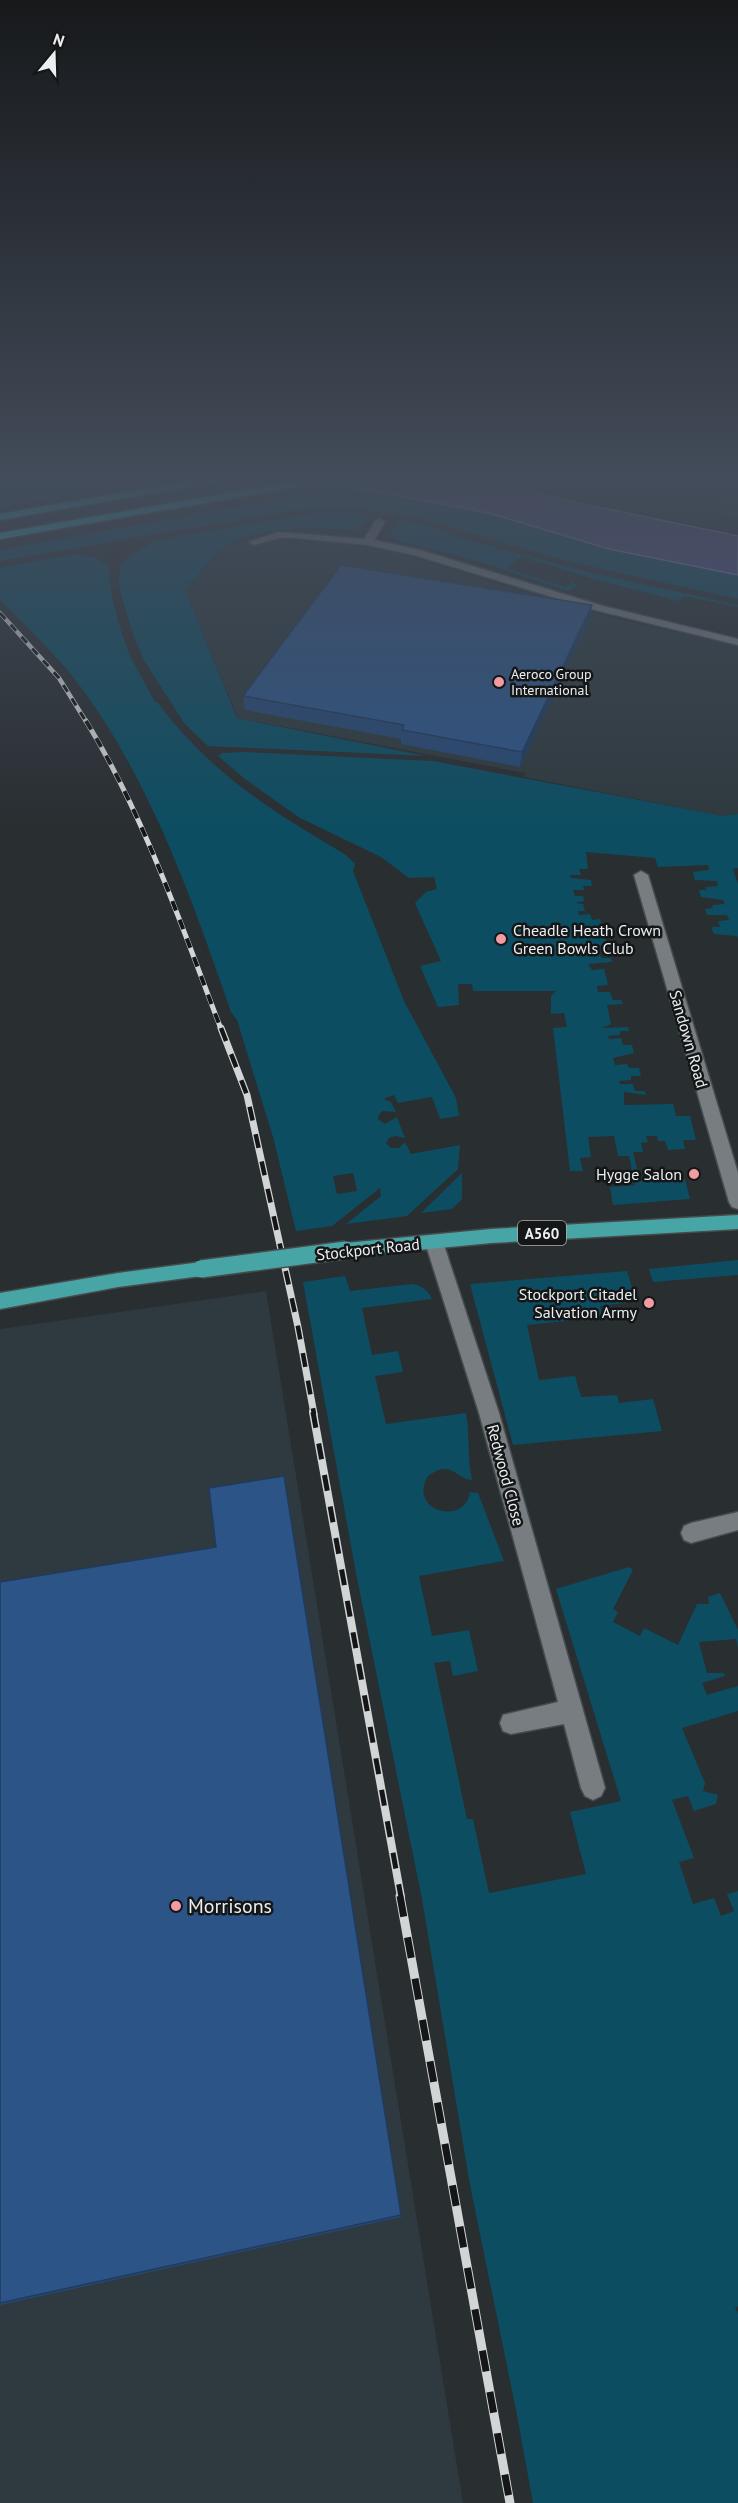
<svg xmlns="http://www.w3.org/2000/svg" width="738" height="2503" font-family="'PT Sans',sans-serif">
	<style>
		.built { fill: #2e3a3f }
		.green { fill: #0d4d62; fill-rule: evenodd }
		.water { fill: #524e89; stroke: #807ea8; stroke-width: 1.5 }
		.pier { fill: #292e31 }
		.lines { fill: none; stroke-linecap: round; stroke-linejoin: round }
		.minor-casing { stroke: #464b4d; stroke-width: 3 }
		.major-casing { stroke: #464b4d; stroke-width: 3 }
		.highway-casing { stroke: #464b4d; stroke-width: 3 }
		.minor { fill: #777d80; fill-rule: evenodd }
		.major { fill: #48a5a6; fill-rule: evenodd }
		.highway { fill: #28bfc0; fill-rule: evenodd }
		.rail-far4-casing { stroke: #d1d5d6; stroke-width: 4.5 }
		.rail-far3-casing { stroke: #d1d5d6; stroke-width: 5 }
		.rail-far2-casing { stroke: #d1d5d6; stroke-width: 7 }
		.rail-far1-casing { stroke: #d1d5d6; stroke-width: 8 }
		.rail-casing { stroke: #d1d5d6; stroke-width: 9 }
		.rail-far4 { stroke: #141617; stroke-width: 3; stroke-dasharray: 8; stroke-linecap: butt }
		.rail-far3 { stroke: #141617; stroke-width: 4; stroke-dasharray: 10; stroke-linecap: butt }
		.rail-far2 { stroke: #141617; stroke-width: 4.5; stroke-dasharray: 14; stroke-linecap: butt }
		.rail-far1 { stroke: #141617; stroke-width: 5; stroke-dasharray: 16; stroke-linecap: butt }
		.rail { stroke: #141617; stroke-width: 7; stroke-dasharray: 21; stroke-linecap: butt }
		.major-bridge-casing { stroke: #464b4d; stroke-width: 20; stroke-linecap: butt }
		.major-bridge { stroke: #48a5a6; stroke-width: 17 }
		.wall { fill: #274873 }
		.shaded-wall { fill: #203b5e }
		.building { fill: #2d5486; stroke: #203b5e; stroke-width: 1.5 }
		.poi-dot { fill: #f49aa2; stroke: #141617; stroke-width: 2 }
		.labels { text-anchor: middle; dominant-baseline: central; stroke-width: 5; stroke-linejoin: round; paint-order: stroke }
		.far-poi-label { font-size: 14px; fill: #ebeff0; stroke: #141617; text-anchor: start }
		.shield { fill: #141617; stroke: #aaaeaf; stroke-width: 1.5 }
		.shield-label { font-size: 15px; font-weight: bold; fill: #ebeff0 }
		.poi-label { font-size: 16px; fill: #ebeff0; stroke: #141617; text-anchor: end }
		.street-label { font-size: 16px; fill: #ebeff0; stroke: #141617 }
		.near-poi-label { font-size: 20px; fill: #ebeff0; stroke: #141617; text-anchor: start }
	</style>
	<rect width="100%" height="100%" fill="#292e31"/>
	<g class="built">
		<polygon points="708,478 738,478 738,518 724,516"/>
		<polygon points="250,538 341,544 393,552 613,618 738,646 738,814 722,816 703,812 524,777 525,773 514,771 238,718 185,590 222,550"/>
		<polygon points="266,1291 463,2503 0,2503 0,1329"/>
	</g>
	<g class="green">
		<polygon points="0,478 163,478 0,507"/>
		<polygon points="346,487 411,497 489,513 609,549 738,575 738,599 571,562 420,518 355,509 291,511 0,561 0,550"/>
		<path d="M327 514 369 515 362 525 353 530 295 527 294 529C274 530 236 536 221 550 208 562 197 577 185 590L237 718 426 756 208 746 184 723 144 660 135 640 122 598 118 581 121 565 130 556 155 541 296 516Z"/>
		<polygon points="400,519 431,527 463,539 592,573 738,605 738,607 684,596 679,601 597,580 522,557 506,568 565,587 572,582 578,586 568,591 468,558 396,540 391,534"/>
		<path d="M77 554 96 558 108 566 112 597 119 625 130 656 155 702 158 703C212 775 271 810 346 855L355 864 353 871 404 1001 456 1098 459 1116 440 1119 432 1097 398 1103 394 1095 383 1099 391 1102 396 1112 383 1111 379 1114 378 1119 385 1124 397 1117 405 1138 395 1136 389 1138 386 1143 391 1148H399L405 1142 411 1154 460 1145 458 1169 407 1216 346 1224 381 1196 380 1188 332 1226 296 1231 273 1137 237 1020 231 1012C193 902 154 790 86 694 62 660 30 630 0 600V568ZM353 1173 357 1191 337 1194 333 1176Z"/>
		<polygon points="243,752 433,761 703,812 722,816 738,814 738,868 733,869 738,884 738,939 737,936 714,934 711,927 720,927 718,921 729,920 727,915 707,915 705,909 713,908 712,905 725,904 723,900 701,897 699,890 706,890 706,887 718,886 717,881 695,880 693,872 709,870 708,865 658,867 655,858 586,852 588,869 579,869 581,875 570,875 571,878 591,880 592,886 583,886 584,890 573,890 575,896 583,896 584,901 575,903 583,904 585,911 578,911 579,915 590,914 592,920 600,919 602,926 594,926 594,929 583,930 584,936 605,938 607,945 598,946 599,949 588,949 589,955 600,955 601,958 611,958 612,962 588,964 592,970 604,969 608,985 597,986 598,992 610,992 613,1000 621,1000 623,1004 607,1005 611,1024 602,1028 628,1027 629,1031 620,1031 620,1035 608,1036 609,1039 621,1038 623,1045 632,1045 634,1053 613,1058 615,1065 627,1064 629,1068 639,1068 641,1076 631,1076 631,1080 619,1081 620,1084 633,1084 635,1091 645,1091 646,1095 624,1092 624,1105 673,1104 676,1116 690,1116 696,1140 683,1140 685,1149 668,1150 665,1141 658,1141 657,1136 646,1136 648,1142 641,1143 643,1152 633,1152 640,1181 685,1179 690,1199 613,1205 610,1187 635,1185 629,1156 618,1156 614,1136 588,1137 591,1157 580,1158 583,1171 570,1171 553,1028 567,1027 564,1013 551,1014 551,996 556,991 473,991 472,984 458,984 459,1005 438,1007 420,966 441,961 415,903 426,892 437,889 434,877 409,878 381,857 300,818 245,779 218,756 222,753"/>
		<polygon points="462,1173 462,1199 452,1209 421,1213"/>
		<polygon points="738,1260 738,1275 653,1282 649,1269"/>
		<polygon points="627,1271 635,1297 624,1298 625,1303 600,1306 603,1317 527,1325 539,1380 575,1376 581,1397 617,1395 619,1403 653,1399 662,1431 513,1445 470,1284"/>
		<path d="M345 1276 350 1291 412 1284C422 1286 427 1289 432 1299L362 1308 372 1355 398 1351 403 1372 375 1376 386 1424 466 1413C470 1435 467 1458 472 1480 454 1478 452 1459 428 1476 407 1511 465 1527 470 1492L478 1493 504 1561 419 1576 432 1636 469 1630 478 1671 453 1676 450 1661 434 1663 467 1819H473L489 1893 586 1874 570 1812 621 1801 556 1589 629 1567 633 1570 613 1609 618 1612 613 1622 640 1636 644 1628 678 1645 697 1604H709L708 1597 720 1593 738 1630V1648L736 1639 699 1642 707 1673H724L725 1676 702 1683 707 1695 738 1686V1711L682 1728 705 1783 703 1791 718 1795 716 1804 694 1811 688 1796 672 1800 694 1858 679 1862 693 1904 714 1898 721 1916 734 1911 727 1894 738 1891V2306L735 2308 738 2313V2503H533L516 2410 470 2185 422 1899 356 1573 303 1282Z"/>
	</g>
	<polygon class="water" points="304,478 475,478 574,502 738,536 738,575 609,549 489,513"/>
	<polygon class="pier" points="301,478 401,478 338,489 303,481"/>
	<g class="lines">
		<defs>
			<g id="minor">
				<polygon points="380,519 385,522 374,540 420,550 603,606 738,639 738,645 595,610 414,555 367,545 296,538 279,538 254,545 249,542 279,532 364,539 376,520"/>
				<polygon points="641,871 648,875 738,1173 738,1209 732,1207 729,1202 634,875"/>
				<polygon points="434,1235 440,1237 443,1242 499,1413 605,1788 601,1796 593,1800 585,1796 581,1788 564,1724 511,1734 503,1731 500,1723 503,1715 558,1702 479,1413 425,1242 428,1237"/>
				<polygon points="738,1512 738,1530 691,1543 684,1540 681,1533 684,1526 691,1523"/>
			</g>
			<g id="major">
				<polygon points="738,1215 738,1229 491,1243 346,1257 340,1255 337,1250 340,1245 346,1243 491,1229"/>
				<polygon points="201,1262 207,1264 210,1269 207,1274 201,1276 118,1287 0,1309 0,1293 118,1273"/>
			</g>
			<g id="highway">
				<polygon points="206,478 229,478 224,481 0,520 0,514"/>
				<polygon points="313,478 335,478 330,481 0,539 0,533"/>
			</g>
		</defs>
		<use href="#minor" class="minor-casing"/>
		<use href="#major" class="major-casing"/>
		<use href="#highway" class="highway-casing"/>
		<use href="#minor" class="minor"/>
		<use href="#major" class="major"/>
		<use href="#highway" class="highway"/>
		<defs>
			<polyline id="rail-far4" points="0,613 59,678 87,723"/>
			<path id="rail-far3" d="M86 721C145 817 181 925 221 1029"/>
			<polyline id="rail-far2" points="221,1028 247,1095 298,1327 314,1414"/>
			<polyline id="rail-far1" points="313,1412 401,1897"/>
			<polyline id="rail" points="400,1896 510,2503"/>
		</defs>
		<use href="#rail-far4" class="rail-far4-casing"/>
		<use href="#rail-far3" class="rail-far3-casing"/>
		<use href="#rail-far2" class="rail-far2-casing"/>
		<use href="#rail-far1" class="rail-far1-casing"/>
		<use href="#rail" class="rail-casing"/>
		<use href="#rail-far4" class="rail-far4"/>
		<use href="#rail-far3" class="rail-far3"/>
		<use href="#rail-far2" class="rail-far2"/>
		<use href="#rail-far1" class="rail-far1"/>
		<use href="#rail" class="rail"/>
		<defs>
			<polyline id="major-bridge" points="201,1269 346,1250"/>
		</defs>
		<use href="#major-bridge" class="major-bridge-casing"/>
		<use href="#major-bridge" class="major-bridge"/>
	</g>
	<g class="wall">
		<polygon points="590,619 520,767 401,744 401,739 245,710 243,696"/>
		<polygon points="0,1582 401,2215 401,2217 0,2305"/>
	</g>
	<polygon class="shaded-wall" points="592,605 590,619 520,767 522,752"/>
	<g class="building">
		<polygon points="341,565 592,605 522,752 402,730 404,725 243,696"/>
		<polygon points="284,1476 401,2215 0,2303 0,1582 216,1547 209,1488"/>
	</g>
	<linearGradient id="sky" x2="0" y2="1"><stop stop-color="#17191b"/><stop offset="0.58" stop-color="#434c5a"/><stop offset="1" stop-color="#434c5a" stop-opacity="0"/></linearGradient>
	<rect width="738" height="828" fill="url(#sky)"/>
	<g class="poi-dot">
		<circle cx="499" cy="682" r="6"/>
		<circle cx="501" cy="939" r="6"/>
		<circle cx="694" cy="1174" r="6"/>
		<circle cx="649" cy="1303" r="6"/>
		<circle cx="176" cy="1906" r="6"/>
	</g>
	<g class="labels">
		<g class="far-poi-label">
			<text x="511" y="674">Aeroco Group<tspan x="511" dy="16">International</tspan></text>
		</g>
		<rect class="shield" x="518" y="1221" width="48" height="24" rx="4.5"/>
		<g class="shield-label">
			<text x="542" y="1233">A560</text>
		</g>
		<g class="poi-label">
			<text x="513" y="930" text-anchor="start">Cheadle Heath Crown<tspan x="513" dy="18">Green Bowls Club</tspan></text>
			<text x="682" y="1174">Hygge Salon</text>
			<text x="637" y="1294">Stockport Citadel<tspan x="637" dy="18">Salvation Army</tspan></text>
		</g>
		<g class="street-label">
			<text transform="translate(689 1039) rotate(74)">Sandown Road</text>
			<text transform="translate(368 1249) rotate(-6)">Stockport Road</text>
			<text transform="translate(506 1475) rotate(75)">Redwood Close</text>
		</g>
		<g class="near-poi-label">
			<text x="188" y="1906">Morrisons</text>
		</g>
	</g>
	<g transform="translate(54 54) rotate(19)" stroke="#141617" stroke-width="4.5" paint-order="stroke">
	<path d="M0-4.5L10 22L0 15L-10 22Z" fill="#ebeff0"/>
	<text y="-9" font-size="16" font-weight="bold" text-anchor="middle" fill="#ebeff0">N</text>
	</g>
</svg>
